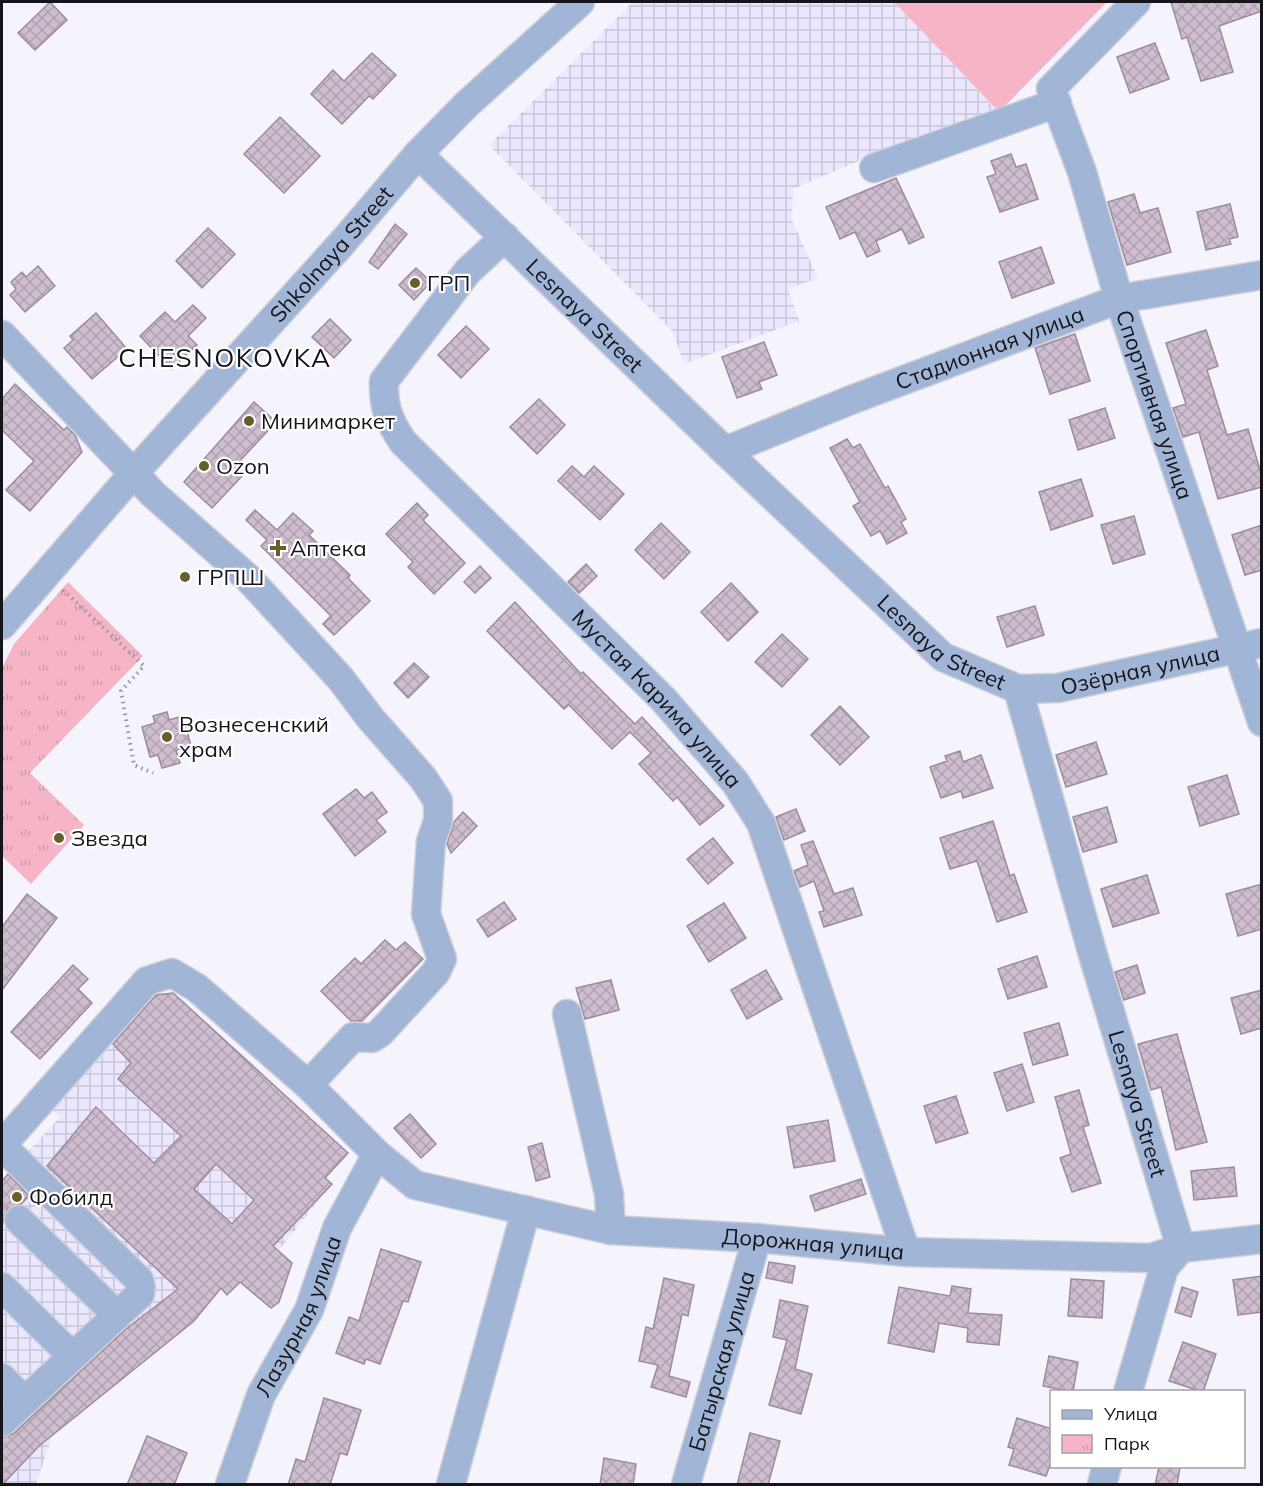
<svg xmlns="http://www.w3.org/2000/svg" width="1263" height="1486" font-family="Mulish,sans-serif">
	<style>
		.industrial { fill: url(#industrial-grid) }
		.grass { fill: #f6b5c7 }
		.park { fill: url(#park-tufts) }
		.building { fill: url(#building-cross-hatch); stroke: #9c8c9c; stroke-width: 1.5; fill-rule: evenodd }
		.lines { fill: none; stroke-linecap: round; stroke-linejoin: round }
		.minor-casing { stroke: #d1d0d9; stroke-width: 31 }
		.path { stroke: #96959d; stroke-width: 4; stroke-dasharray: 1.5 4.5; stroke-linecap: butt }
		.minor { stroke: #a1b6d6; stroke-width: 28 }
		.poi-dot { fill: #665e2b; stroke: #fff; stroke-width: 2 }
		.labels { text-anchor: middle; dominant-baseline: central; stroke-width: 4.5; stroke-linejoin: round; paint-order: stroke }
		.street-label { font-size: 22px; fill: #15141b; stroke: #fff }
		.poi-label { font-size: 22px; fill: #15141b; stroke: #fff; text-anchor: start }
		.quarter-label { font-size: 26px; letter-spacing: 1.5px; fill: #15141b; stroke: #fff }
	</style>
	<defs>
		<pattern id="industrial-grid" width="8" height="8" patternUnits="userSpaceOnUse" patternTransform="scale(1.5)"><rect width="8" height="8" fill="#eae7fe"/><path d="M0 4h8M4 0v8" fill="none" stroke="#c8c5d9"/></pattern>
		<pattern id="park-tufts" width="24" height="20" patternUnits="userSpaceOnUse" patternTransform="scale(1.5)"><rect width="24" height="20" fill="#f6b5c7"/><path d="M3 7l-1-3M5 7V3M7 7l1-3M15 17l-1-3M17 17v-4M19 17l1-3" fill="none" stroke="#d29baa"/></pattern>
		<pattern id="building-cross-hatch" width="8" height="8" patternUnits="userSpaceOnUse" patternTransform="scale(1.5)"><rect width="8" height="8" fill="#cebdce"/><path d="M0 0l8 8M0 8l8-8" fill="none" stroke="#b0a2b0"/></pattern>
	</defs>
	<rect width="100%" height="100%" fill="#f5f4fd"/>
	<g class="industrial">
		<polygon points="633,2 894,2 999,112 922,134 793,189 792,220 818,278 788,289 799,321 684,364 673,332 489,145"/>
		<polygon points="175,993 348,1153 325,1178 332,1184 279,1250 292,1263 280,1299 271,1308 240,1283 227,1295 220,1288 194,1321 53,1435 36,1484 2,1484 2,1180 60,1117 47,1105 153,994"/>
	</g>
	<polygon class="grass" points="894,2 1107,2 999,112"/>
	<polygon class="park" points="68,582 143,656 30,773 84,825 31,884 2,856 2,668 14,644"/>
	<g class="building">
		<polygon points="50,2 67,20 35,50 18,33"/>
		<polygon points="1171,2 1262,2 1262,11 1219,26 1233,72 1201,81 1187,37 1182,39"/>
		<polygon points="1155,43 1169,79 1130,93 1117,57"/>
		<polygon points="372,53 396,75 373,99 369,96 342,124 311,94 333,70 344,81"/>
		<polygon points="280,117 320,156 284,193 244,154"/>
		<polygon points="1011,154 1016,167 1026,164 1038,199 1000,212 987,177 996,174 991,161"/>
		<polygon points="896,178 924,237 909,244 902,229 876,241 880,251 867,257 855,232 840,239 826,207"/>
		<polygon points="1134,194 1140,213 1158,208 1171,252 1127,265 1108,202"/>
		<polygon points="1230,204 1238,237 1229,239 1231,244 1206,250 1197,212"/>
		<polygon points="395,224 407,234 378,269 369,262"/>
		<polygon points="208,228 235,254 202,288 176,261"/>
		<polygon points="1041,247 1054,283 1012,298 999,262"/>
		<polygon points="38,266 55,286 25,312 10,295 16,289 11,282 22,272 26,277"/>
		<polygon points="416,268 431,282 414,300 399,285"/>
		<polygon points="193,305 206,318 188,336 197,345 172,369 140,336 165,312 175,322"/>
		<polygon points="96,313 127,349 92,379 64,348 73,340 70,336"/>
		<polygon points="330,319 351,340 334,358 312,337"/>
		<polygon points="466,326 489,349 461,378 438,355"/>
		<polygon points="1206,330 1218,366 1207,370 1227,435 1248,429 1262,477 1262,487 1218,499 1199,432 1183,437 1173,408 1186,404 1166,343"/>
		<polygon points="1075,334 1090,381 1050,394 1035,348"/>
		<polygon points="764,342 777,375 759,382 762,389 737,398 722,357"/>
		<polygon points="15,384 64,430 67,427 75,435 82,452 30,511 6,490 34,461 2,430 2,399"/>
		<polygon points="539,399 565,425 537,454 510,427"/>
		<polygon points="254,402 276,422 235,466 244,474 212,508 184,482"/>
		<polygon points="1105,408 1115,438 1078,450 1069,420"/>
		<polygon points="847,439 853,448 860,444 885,488 888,486 906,519 901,522 907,533 887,544 880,531 871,536 853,506 860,502 830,448"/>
		<polygon points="572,466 584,477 594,466 624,494 600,520 558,481"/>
		<polygon points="1081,479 1093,516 1051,530 1039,492"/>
		<polygon points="417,503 428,515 423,520 465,563 434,594 408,567 413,562 386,534"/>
		<polygon points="255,510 277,530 293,513 313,531 309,535 350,575 348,578 370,601 334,635 323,624 331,616 261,546 267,540 246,520"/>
		<polygon points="1134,516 1145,554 1113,564 1101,525"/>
		<polygon points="661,523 690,552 664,579 635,550"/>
		<polygon points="1262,525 1262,570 1245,575 1232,535"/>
		<polygon points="586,564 597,576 579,593 568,582"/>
		<polygon points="480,566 491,578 475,593 464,582"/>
		<polygon points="731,583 758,612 728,641 701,612"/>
		<polygon points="515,602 581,674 583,672 635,724 642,717 724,806 700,825 677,797 673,801 639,764 651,753 630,732 612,749 569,705 564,709 548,693 487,631"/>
		<polygon points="1035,606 1044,635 1007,647 997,617"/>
		<polygon points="782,634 808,659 782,687 755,662"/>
		<polygon points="414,663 429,677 408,698 394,683"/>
		<polygon points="840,706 869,737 840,765 811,735"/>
		<polygon points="167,712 169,720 183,716 191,746 176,750 180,763 162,768 158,755 150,757 142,727 155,723 153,716"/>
		<polygon points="1096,742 1107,774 1066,787 1056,755"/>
		<polygon points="960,751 963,762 981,755 993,788 963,798 961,791 941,798 930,767 947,761 945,756"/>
		<polygon points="1227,775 1239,814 1200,826 1188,787"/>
		<polygon points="356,789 364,798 372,792 387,812 376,820 386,832 355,856 323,814"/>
		<polygon points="1107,807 1117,842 1083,852 1073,817"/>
		<polygon points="796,809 805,831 784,840 776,817"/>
		<polygon points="463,812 477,826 451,853 447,844 454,822"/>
		<polygon points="993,821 1010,876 1014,874 1027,912 997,922 977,861 950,869 940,838"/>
		<polygon points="713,838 733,863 708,884 687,859"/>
		<polygon points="813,841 834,894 853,888 862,915 824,927 819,912 824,911 814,881 800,887 794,871 808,865 801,845"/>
		<polygon points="1147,875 1159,913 1113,927 1101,889"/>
		<polygon points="1262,884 1262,929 1238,936 1226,894"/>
		<polygon points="27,894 57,918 2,990 2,927"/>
		<polygon points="504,902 516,919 488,937 477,920"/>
		<polygon points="724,903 746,938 709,962 687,926"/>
		<polygon points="385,940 396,950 405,942 423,959 362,1021 351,1021 321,991 355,958 361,964"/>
		<polygon points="1037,956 1047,987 1008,999 998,969"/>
		<polygon points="73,965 88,979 78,989 92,1003 40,1059 11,1032"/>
		<polygon points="1137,965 1145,993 1124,1000 1115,972"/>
		<polygon points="766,970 782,999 747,1019 731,990"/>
		<polygon points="611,980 619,1010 585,1019 576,988"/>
		<polygon points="1262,990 1262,1028 1241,1034 1231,998"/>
		<path d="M173 993 348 1153 325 1178 332 1184 273 1246 292 1263 279 1302 271 1308 240 1282 227 1295 221 1288 194 1321 39 1446 2 1485V1438L13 1434 126 1329 178 1289 47 1166 96 1107 154 1163 181 1136 118 1079 131 1063 113 1044 156 995ZM216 1164 254 1200 232 1224 194 1189Z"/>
		<polygon points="1059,1023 1068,1055 1033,1065 1024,1033"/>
		<polygon points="1177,1034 1207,1142 1176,1150 1161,1087 1151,1090 1138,1044"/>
		<polygon points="1022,1064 1034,1102 1007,1111 994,1073"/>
		<polygon points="1079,1090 1089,1125 1083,1127 1101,1183 1072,1192 1060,1158 1071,1154 1055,1097"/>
		<polygon points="956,1096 968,1133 936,1143 924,1106"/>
		<polygon points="410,1114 436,1144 421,1158 394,1128"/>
		<polygon points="828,1120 835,1161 794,1168 787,1127"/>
		<polygon points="542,1143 550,1177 536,1181 528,1147"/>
		<polygon points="1234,1167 1237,1196 1194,1200 1191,1171"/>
		<polygon points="8,1174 29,1196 21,1204 7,1209 2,1225 2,1181"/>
		<polygon points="861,1179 866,1194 815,1211 810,1196"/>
		<polygon points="381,1249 421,1262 408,1302 403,1301 380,1364 366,1359 364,1364 336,1353 349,1317 359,1321"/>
		<polygon points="769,1262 795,1266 792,1283 766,1278"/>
		<polygon points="1262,1276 1262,1312 1238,1315 1233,1280"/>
		<polygon points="664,1278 694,1285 688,1316 682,1314 669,1376 690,1382 686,1397 651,1387 658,1365 639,1361 646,1327 653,1329"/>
		<polygon points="1071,1279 1104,1281 1102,1318 1068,1316"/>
		<polygon points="952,1286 971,1289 968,1313 1002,1315 999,1345 967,1342 968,1328 939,1323 934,1352 888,1343 899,1287 950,1296"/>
		<polygon points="1182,1287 1198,1292 1191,1317 1175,1312"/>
		<polygon points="780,1300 808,1306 795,1369 812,1374 801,1414 769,1405 787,1340 773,1337"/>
		<polygon points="1183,1342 1216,1354 1203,1392 1169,1381"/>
		<polygon points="1049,1356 1078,1362 1073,1392 1043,1386"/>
		<polygon points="324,1398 361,1410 347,1455 340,1453 330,1485 288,1485 296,1459 305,1462"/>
		<polygon points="1017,1418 1052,1429 1052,1459 1046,1476 1009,1465 1014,1449 1008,1447"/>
		<polygon points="750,1433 780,1441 768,1485 737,1485"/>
		<polygon points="147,1436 187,1453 174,1485 127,1485"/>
		<polygon points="604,1458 636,1464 633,1485 600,1485"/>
		<polygon points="1159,1467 1180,1467 1177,1485 1155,1485"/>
	</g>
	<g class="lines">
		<defs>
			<g id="minor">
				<path id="s1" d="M1136 2 1051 89 1082 172 1119 299 1262 722"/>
				<path id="s2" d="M418 154 725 451 943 657 1018 689 1093 955 1181 1248 1164 1268 1128 1392"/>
				<polyline points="874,168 1057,103"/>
				<path id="s3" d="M505 237 468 271 384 381C383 407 389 421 403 442L663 699 735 782 761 823 906 1252"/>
				<polyline points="2,335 153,494 248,578 340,678 371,719 423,778 438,801 438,821 431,841 426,914 442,959 436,972 380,1033 372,1038 353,1037 308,1085"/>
				<path id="s4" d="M725 451 851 400 1119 299 1262 275"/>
				<path id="s5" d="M2 625 133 474 343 242 418 154 466 105 580 2"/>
				<path id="s6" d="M1018 689 1058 688 1262 643"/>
				<polyline points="567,1014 609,1194 611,1230"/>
				<path id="s7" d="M2 1145 147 981 172 973 197 988 308 1085 377 1154 415 1185 611 1230 757 1238 906 1252 1151 1258 1181 1248 1262 1239"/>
				<polyline points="2,1146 139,1280 141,1287 140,1294 2,1422"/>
				<polyline points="19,1220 117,1315"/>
				<polyline points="2,1287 72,1356"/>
				<polyline points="2,1378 24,1401"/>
				<path id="s8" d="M230 1484 261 1395 309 1310 337 1228 377 1154"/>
				<polyline points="451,1484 526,1210"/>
				<path id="s9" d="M686 1484 757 1238"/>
				<polyline points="1102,1484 1107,1466"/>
			</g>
		</defs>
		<use href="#minor" class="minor-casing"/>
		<polyline class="path" points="63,590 144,666 121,691 134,765 153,773"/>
		<use href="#minor" class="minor"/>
	</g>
	<g class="poi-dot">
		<circle cx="415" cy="283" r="6"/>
		<circle cx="249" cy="421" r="6"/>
		<circle cx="204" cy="466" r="6"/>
		<path d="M275 539h6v6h6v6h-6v6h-6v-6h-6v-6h6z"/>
		<circle cx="185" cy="577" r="6"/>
		<circle cx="167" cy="737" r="6"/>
		<circle cx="59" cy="838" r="6"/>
		<circle cx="17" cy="1197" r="6"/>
	</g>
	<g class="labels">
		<g class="street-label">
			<text stroke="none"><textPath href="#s5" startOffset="496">Shkolnaya Street</textPath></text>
			<text stroke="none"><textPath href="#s2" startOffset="232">Lesnaya Street</textPath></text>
			<text stroke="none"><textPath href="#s4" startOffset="284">Стадионная улица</textPath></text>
			<text stroke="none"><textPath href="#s1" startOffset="454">Спортивная улица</textPath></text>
			<text stroke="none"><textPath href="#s2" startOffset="718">Lesnaya Street</textPath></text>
			<text stroke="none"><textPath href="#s6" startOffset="124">Озёрная улица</textPath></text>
			<text stroke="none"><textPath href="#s3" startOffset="615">Мустая Карима улица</textPath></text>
			<text stroke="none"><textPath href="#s2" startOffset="1240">Lesnaya Street</textPath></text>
			<text stroke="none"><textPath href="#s7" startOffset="972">Дорожная улица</textPath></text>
			<text stroke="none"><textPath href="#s8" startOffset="182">Лазурная улица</textPath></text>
			<text stroke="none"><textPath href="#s9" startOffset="128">Батырская улица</textPath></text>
		</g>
		<g class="poi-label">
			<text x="427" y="283">ГРП</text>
			<text x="261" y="421">Минимаркет</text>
			<text x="216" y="466">Ozon</text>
			<text x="290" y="548">Аптека</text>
			<text x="197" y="577">ГРПШ</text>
			<text x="179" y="724">Вознесенский<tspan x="179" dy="25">храм</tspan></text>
			<text x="71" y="838">Звезда</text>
			<text x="29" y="1197">Фобилд</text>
		</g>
		<g class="quarter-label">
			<text x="225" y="357">CHESNOKOVKA</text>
		</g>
	</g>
	<rect width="1263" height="1486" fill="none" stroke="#15141b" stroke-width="6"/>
	<rect x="1050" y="1390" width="195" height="78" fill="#ffffff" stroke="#a1a1a4" stroke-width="1.5"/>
	<rect x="1062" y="1410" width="30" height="9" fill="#a1b6d6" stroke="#a1a1a4" stroke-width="1.5"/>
	<text x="1104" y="1420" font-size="18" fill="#15141b">Улица</text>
	<rect x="1062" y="1435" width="30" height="18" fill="url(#park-tufts)" stroke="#a1a1a4" stroke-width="1.5"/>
	<text x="1104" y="1450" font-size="18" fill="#15141b">Парк</text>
</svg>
